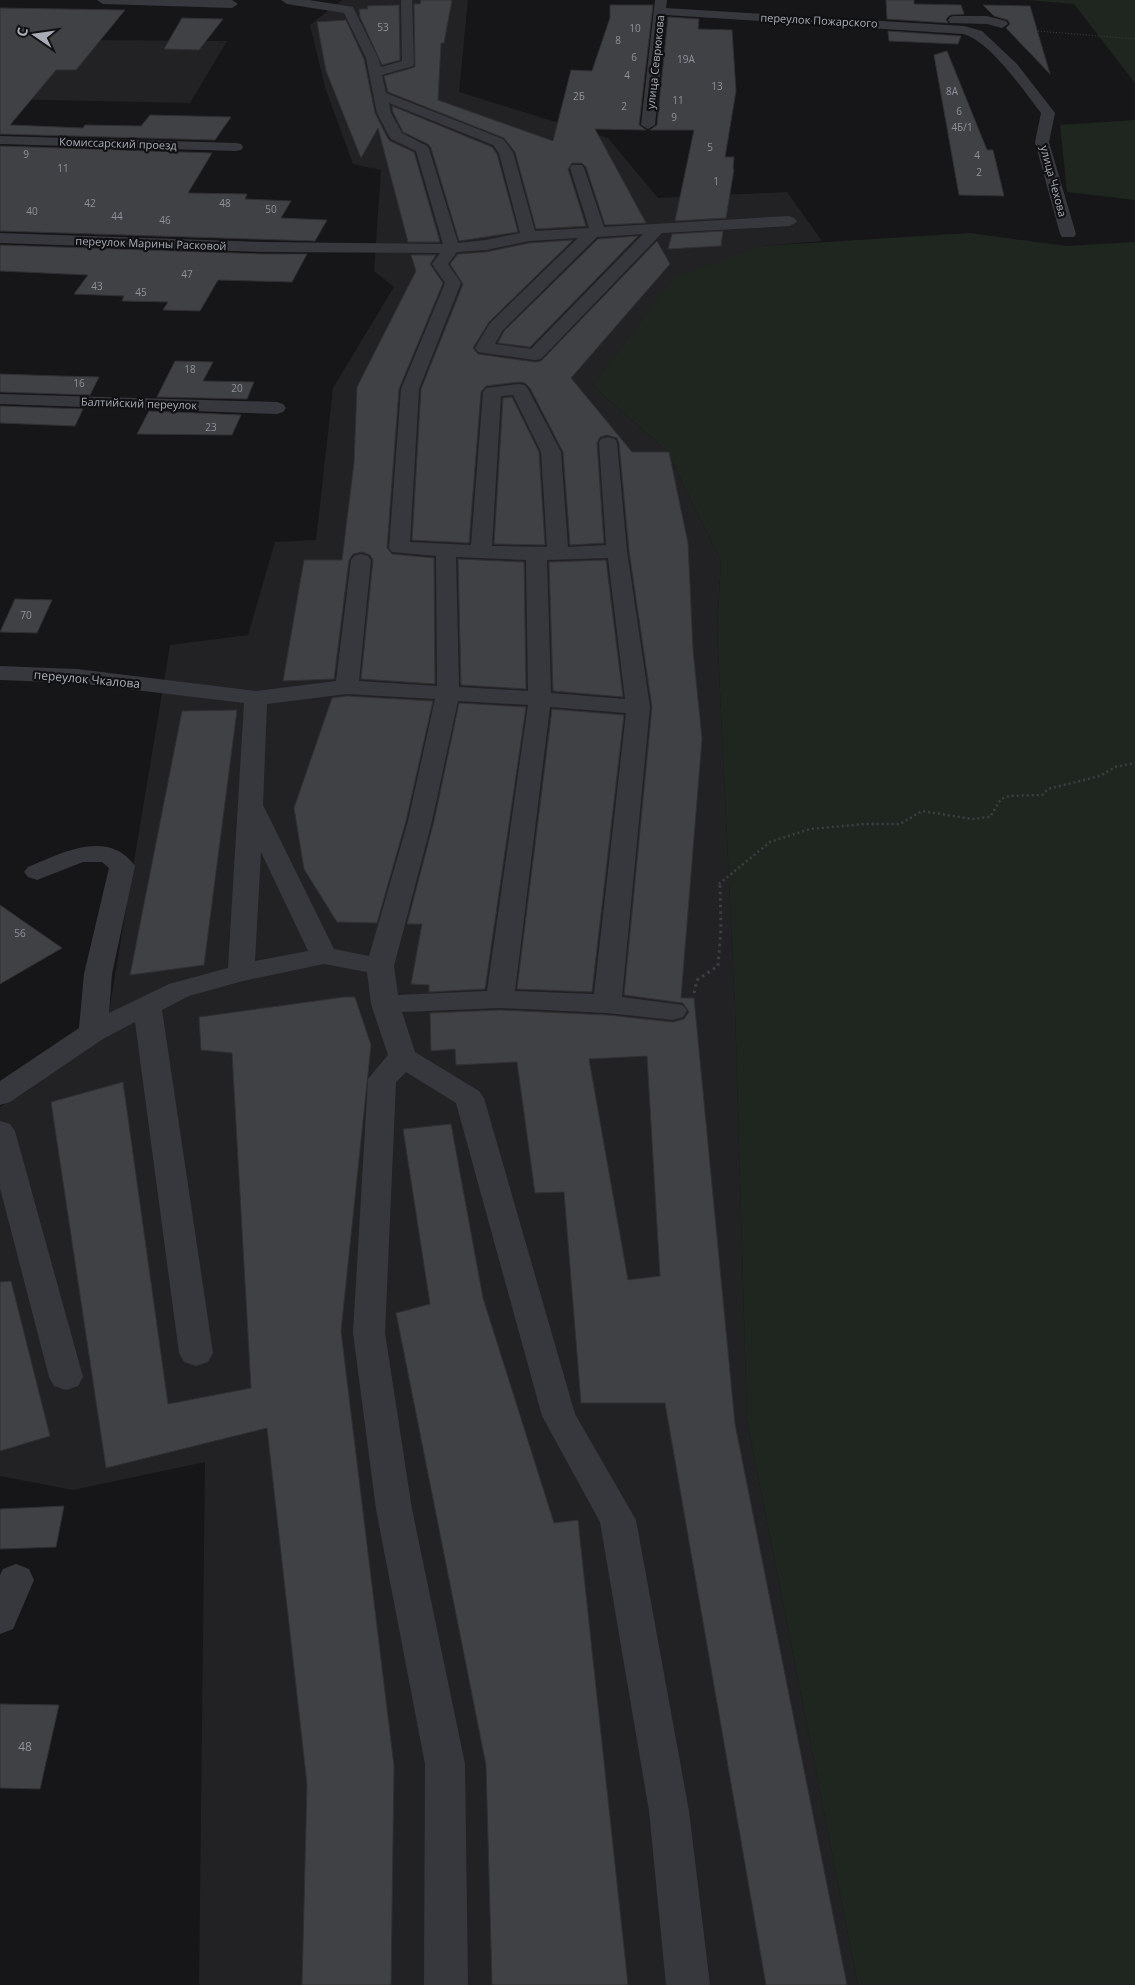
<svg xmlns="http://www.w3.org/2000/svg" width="1135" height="1985" font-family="'Open Sans',sans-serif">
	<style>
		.built { fill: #222225 }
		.green { fill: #1e261f }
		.building { fill: #404145; stroke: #303034; fill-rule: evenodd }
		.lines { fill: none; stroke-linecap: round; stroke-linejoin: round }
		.path-far2 { stroke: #3d3f44; stroke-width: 1; stroke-dasharray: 1 2; stroke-linecap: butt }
		.path-far1 { stroke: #3d3f44; stroke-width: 2.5; stroke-dasharray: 2 3; stroke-linecap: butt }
		.path { stroke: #3d3f44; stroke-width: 3; stroke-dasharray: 2.5 4; stroke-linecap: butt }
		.minor { fill: #37383d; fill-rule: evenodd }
		.labels { text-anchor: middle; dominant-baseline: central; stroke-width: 4.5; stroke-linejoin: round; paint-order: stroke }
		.number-label { font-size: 10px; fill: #8e929b }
		.far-street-label { font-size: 11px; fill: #a8adb8; stroke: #111113 }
		.street-label { font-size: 12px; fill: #a8adb8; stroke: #111113 }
		.near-number-label { font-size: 12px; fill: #8e929b }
	</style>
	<rect width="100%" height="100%" fill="#161618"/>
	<g class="built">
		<polygon points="342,0 468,0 459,92 608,138 658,198 787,192 822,241 762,246 593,386 667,451 721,561 717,627 735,1007 747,1420 858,1985 199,1985 205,1462 73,1490 0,1476 0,1107 106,1030 170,645 248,635 275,542 316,540 333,388 394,287 374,271 381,170 353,164 325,87 310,25"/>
		<polygon points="78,40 227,41 190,103 0,99"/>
	</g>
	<g class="green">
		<polygon points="1027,0 1135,0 1135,83 1074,4"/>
		<polygon points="1135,120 1135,200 1067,192 1060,125"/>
		<polygon points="970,233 1067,246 1135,242 1135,1985 858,1985 747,1420 735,1007 717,627 721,561 667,451 593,386 675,277 762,246"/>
	</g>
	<g class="building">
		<polygon points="421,0 452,0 444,43 441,43 438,100 553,141 571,70 592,71 610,18 610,5 653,5 639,125 646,130 595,129 646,223 605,225 586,167 582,163 572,163 568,169 586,226 536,229 515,152 504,138 388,92 384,76 415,67 414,4 420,4"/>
		<polygon points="886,0 914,0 914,4 961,5 964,14 950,15 946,19 948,23 887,19"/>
		<polygon points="399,5 400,60 382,65 360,17 359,9 368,9 367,6"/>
		<polygon points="983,5 1030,6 1050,74 1006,28 1010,24 1008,20 994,16"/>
		<polygon points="0,8 125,10 76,70 56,70 10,125 83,128 85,125 141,126 150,115 231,117 215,140 0,134"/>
		<polygon points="668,17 699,19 698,29 732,30 736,91 725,157 734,157 733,169 734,169 726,218 675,221 694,130 650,130 657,125"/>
		<polygon points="182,18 223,19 199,50 164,49"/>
		<polygon points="346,20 364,59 375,113 387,137 390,141 414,152 440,242 408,242 378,128 361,158 326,71 317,22"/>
		<polygon points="888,31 961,36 958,44 889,41"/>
		<polygon points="947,51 987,150 993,150 1004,196 959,195 934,55"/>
		<polygon points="392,106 492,147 497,154 518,232 459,241 431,148 428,144 403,132 393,112"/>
		<polygon points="0,146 212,153 188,193 247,194 245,199 291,201 281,218 327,220 315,241 0,231"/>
		<polygon points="723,231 721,246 668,249 672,234"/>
		<polygon points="638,236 530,347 498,343 504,331 598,239"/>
		<path d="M573 240 489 322 473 348 478 354 535 362 541 361 657 241 670 264 571 378 632 452H669L688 543 693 650 702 739 681 998H694L735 1424 847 1985H766L665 1403H581L564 1192 535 1193 517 1062 456 1065 455 1049 431 1051 430 1013 500 1010 607 1015 673 1022 684 1019 689 1012 683 1003 624 995 652 707 629 551 619 443 617 438 607 435 600 437 597 443 604 543 570 545 563 452 530 388 525 383 519 382 486 386 481 392 469 543 412 540 421 389 463 284 450 264 458 254 486 252 529 243ZM647 1056 660 1276 628 1280 589 1059Z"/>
		<polygon points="0,245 264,254 307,254 292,282 218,280 200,311 163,310 168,302 122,301 124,296 74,294 88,275 0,271"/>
		<polygon points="411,255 436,255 430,264 443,283 399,389 387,548 392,554 434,558 435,684 361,679 373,560 370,555 362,552 353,554 349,560 334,679 283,681 304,560 342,560 354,463 357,387 416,271"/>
		<polygon points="175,361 213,362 203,381 254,382 247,399 157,397"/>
		<polygon points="0,374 59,376 99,377 90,395 0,392"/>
		<polygon points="512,397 539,452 545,545 494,544 503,398"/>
		<polygon points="0,406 83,409 75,426 0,423"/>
		<polygon points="149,411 241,415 232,435 137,434"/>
		<polygon points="458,559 524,562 526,689 461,685"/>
		<polygon points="606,560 623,697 553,691 549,562"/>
		<polygon points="15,599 52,600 37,633 0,632"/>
		<polygon points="347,696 433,701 406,821 377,923 337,922 304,869 294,808 332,698"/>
		<polygon points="459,703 526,707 485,989 429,992 429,985 411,984 422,924 407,924 434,821"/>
		<polygon points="552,709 624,715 592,992 517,989"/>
		<polygon points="237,710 204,965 130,975 182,711"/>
		<polygon points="0,905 62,948 0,984"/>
		<polygon points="344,997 355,997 371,1045 341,1331 394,1766 391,1985 302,1985 307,1784 267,1428 106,1468 51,1102 123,1082 168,1404 251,1388 232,1053 201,1050 199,1017"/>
		<polygon points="451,1124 483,1298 554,1523 578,1520 628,1985 492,1985 486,1765 396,1313 430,1304 403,1129"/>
		<polygon points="11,1281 50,1436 0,1451 0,1282"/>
		<polygon points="64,1506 56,1547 0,1549 0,1509"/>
		<polygon points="0,1704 59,1705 40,1789 0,1788"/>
	</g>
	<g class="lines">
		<polyline class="path-far2" points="1026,30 1135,39"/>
		<polyline class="path-far1" points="719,884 770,842 810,829 865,824 900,824 922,811 972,819 990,817 1001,799 1009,796 1042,795 1048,789 1100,776 1115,767 1135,763"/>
		<polyline class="path" points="694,993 697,980 718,966 721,929 720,883"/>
		<g class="minor">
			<polygon points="97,0 232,0 238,4 232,8 103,4"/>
			<path d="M281 0H309L353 7 378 58 381 67 402 61 401 2 402 0H412L414 63 413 66 382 75 386 93 503 139 513 152 535 231 589 228 570 168 572 165H582L584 168 604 227 789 216 794 218 797 221 794 224 789 226 662 233 541 359 535 360 484 353 478 352 475 348 490 323 578 238 529 241 486 250 457 252 448 264 461 283 419 389 410 542 471 545 483 392 486 388 519 384 525 385 528 389 561 452 568 547 606 545 599 443 601 439 608 437 615 439 617 443 627 551 650 707 622 997 683 1005 687 1011 683 1017 673 1020 607 1013 500 1008 402 1012 415 1052 479 1091 484 1098 575 1414 636 1520 689 1811 710 1985H666L649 1811 600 1522 542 1416 456 1103 406 1072 396 1082 385 1333 412 1509 465 1764 468 1985H424L425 1764 376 1509 353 1333 368 1079 388 1055 371 1004 367 972 324 964 243 981 189 996 162 1010 213 1353 208 1362 196 1366 184 1362 179 1353 135 1022 103 1039 10 1102 0 1105V1081L79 1028 84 974 109 868 102 862H83L37 880 28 877 24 872 28 867C61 853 109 828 135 866L112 974 109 1013 169 984 228 968 244 703 77 683 0 680V666L77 669 256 691 336 681 351 560 354 556 361 554 368 556 371 560 359 681 437 686 436 556 392 552 389 548 401 389 445 283 432 264 440 253 264 252 0 243V233L264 242 443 244 416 151 391 139 389 136 377 113 366 58 344 13 287 4ZM389 103 493 145 499 153 520 233 486 240 458 243 429 149 427 146 402 133 391 113ZM643 234 531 349 495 344 503 330 597 237ZM513 395 541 452 547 547 492 546 501 396ZM456 557 526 560 528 691 459 687ZM608 558 625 699 551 693 547 560ZM347 694 435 699 408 821 369 956 334 949 263 805 267 704ZM458 701 528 705 487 991 398 995 394 966 432 821ZM550 707 626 713 594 994 515 991ZM261 852 308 951 255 961Z"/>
			<path d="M655 0H667L666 8 964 26 982 31 1017 64 1055 113 1049 142 1076 234 1074 237H1062L1060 234 1035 142 1041 113C1023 90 990 41 963 34L666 15 655 125 648 129 641 125Z"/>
			<polygon points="954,16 987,16 1006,21 1008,24 1002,28 987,24 950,23 948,20 950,17"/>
			<polygon points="0,136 236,143 241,144 243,147 241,150 236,151 0,144"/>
			<polygon points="0,394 277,402 283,404 286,408 283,412 277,414 0,404"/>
			<polygon points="0,1121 10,1124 15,1131 83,1377 78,1386 66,1390 54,1386 49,1377 0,1188"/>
			<polygon points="16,1564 29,1569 34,1580 13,1629 0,1634 0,1575 3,1569"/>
		</g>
	</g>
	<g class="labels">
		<g class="number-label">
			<text x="383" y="27">53</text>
			<text x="635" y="28">10</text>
			<text x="618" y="40">8</text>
			<text x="634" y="57">6</text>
			<text x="686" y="59">19А</text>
			<text x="627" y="75">4</text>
			<text x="717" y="86">13</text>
			<text x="952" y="91">8А</text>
			<text x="579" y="96">2Б</text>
			<text x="678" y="100">11</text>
			<text x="624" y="106">2</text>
			<text x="959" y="111">6</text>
			<text x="674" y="117">9</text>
			<text x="962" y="127">4Б/1</text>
			<text x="710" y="147">5</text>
			<text x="26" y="154">9</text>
			<text x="977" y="155">4</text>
			<text x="63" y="168">11</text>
			<text x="979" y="172">2</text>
			<text x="716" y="181">1</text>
			<text x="90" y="203">42</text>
			<text x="225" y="203">48</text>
			<text x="271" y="209">50</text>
			<text x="32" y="211">40</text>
			<text x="117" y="216">44</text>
			<text x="165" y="220">46</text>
			<text x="187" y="274">47</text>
			<text x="97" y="286">43</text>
			<text x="141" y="292">45</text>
			<text x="190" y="369">18</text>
			<text x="79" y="383">16</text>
			<text x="237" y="388">20</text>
			<text x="211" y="427">23</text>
			<text x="26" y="615">70</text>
			<text x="20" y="933">56</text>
		</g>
		<g class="far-street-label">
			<text transform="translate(819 20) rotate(3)">переулок Пожарского</text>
			<text transform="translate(655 62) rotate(-84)">улица Севрюкова</text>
			<text transform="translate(118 143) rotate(2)">Комиссарский проезд</text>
			<text transform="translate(1054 181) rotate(75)">улица Чехова</text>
			<text transform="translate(151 243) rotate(2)">переулок Марины Расковой</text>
			<text transform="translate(139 403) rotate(2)">Балтийский переулок</text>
		</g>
		<g class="street-label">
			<text transform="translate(87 679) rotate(5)">переулок Чкалова</text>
		</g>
		<g class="near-number-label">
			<text x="25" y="1746">48</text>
		</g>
	</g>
	<g transform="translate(35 35) rotate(283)" stroke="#111113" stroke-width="4" paint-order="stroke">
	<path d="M0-4L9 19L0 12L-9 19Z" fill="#a8adb8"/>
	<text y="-8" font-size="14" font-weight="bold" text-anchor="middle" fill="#a8adb8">С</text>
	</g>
</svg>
